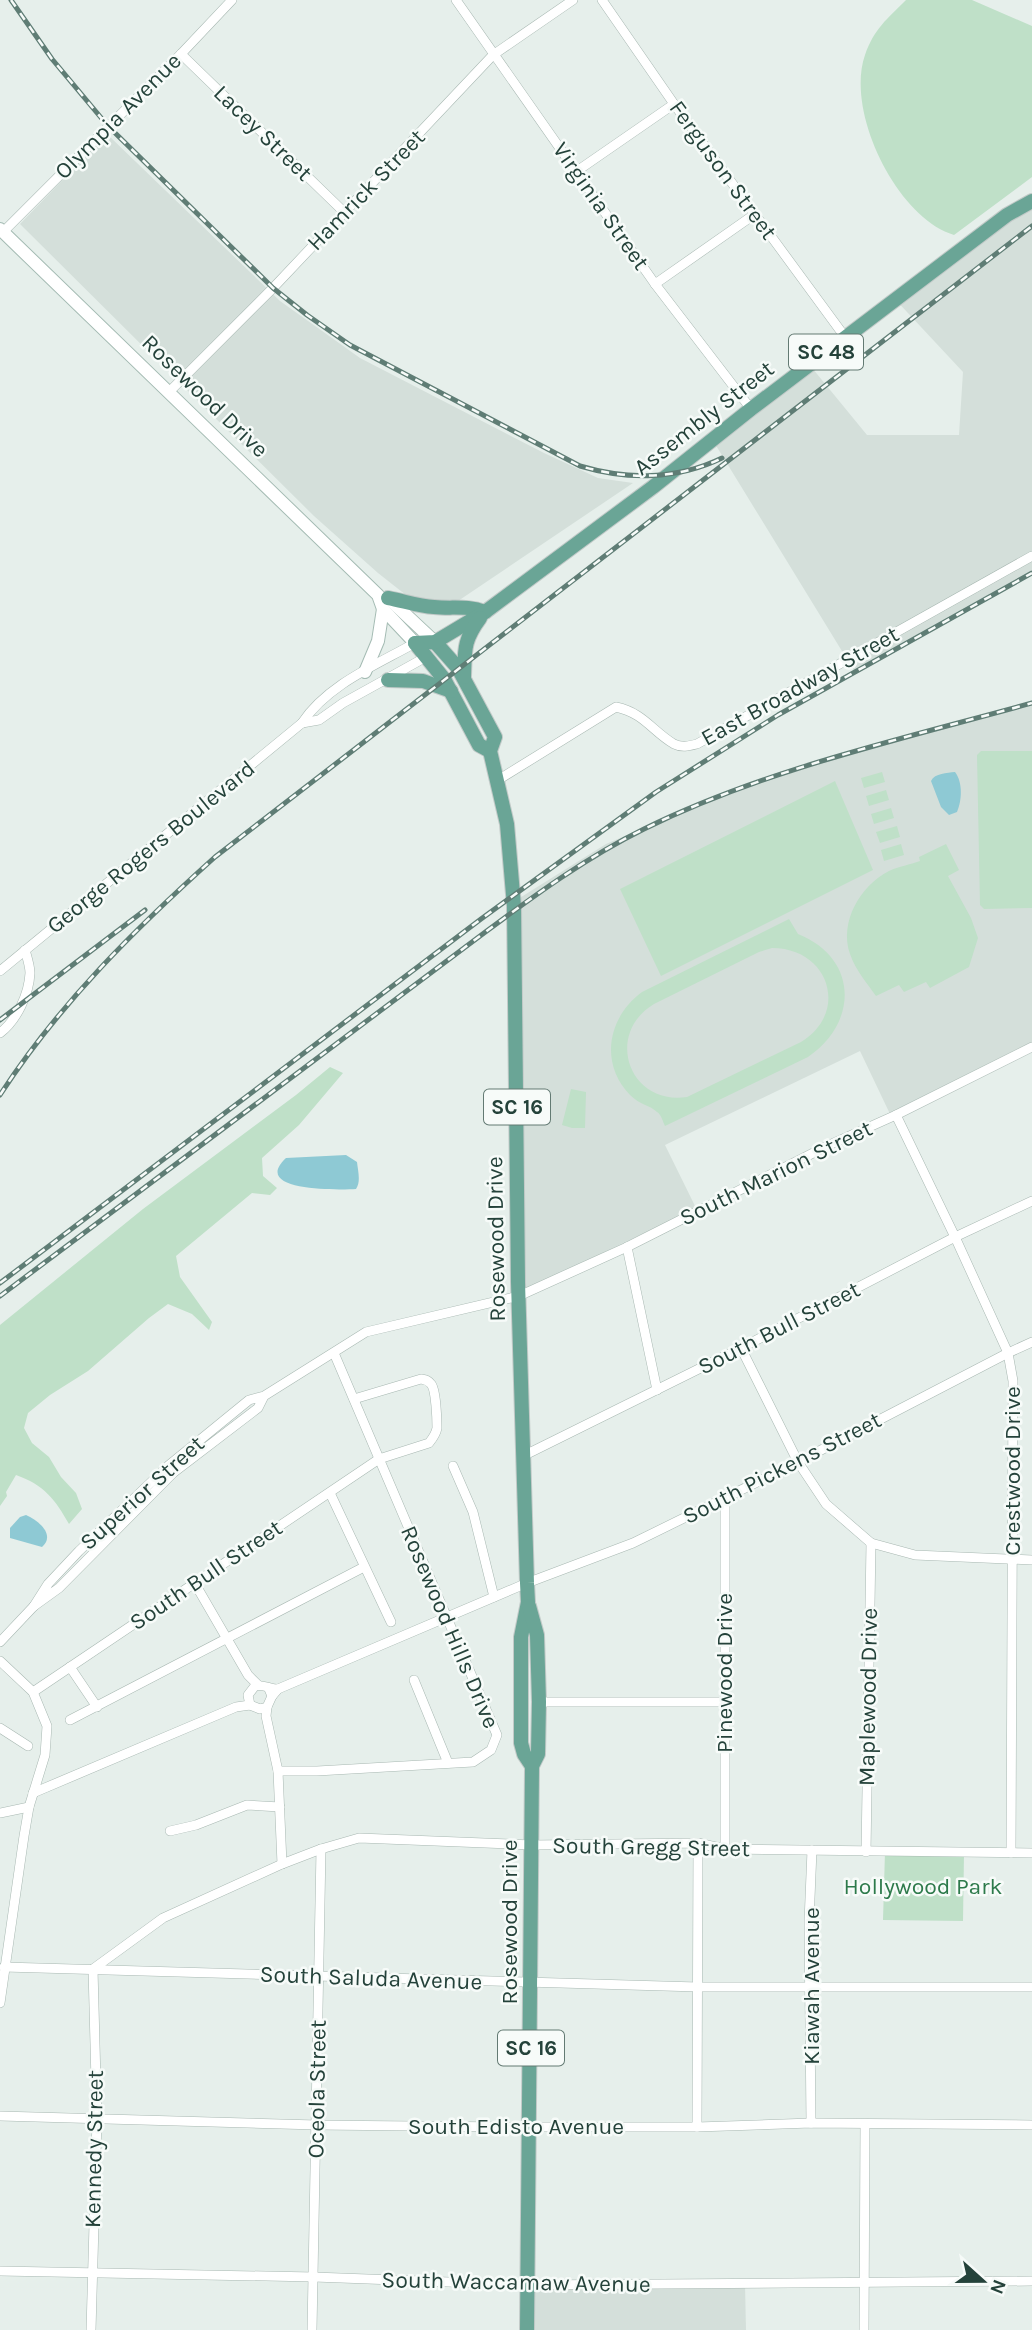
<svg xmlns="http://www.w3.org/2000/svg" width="1032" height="2330" font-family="Karla,sans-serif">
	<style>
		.built { fill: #d4dfda }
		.green { fill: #bfe0c8; fill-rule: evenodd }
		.water { fill: #8ec9d4 }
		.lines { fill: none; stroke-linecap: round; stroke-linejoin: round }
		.street-casing { stroke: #a8b8b2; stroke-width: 10 }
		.secondary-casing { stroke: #a4bbb3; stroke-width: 14 }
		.primary-casing { stroke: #c2cac8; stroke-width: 16 }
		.street { stroke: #fff; stroke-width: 9 }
		.secondary { stroke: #fff; stroke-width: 12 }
		.primary { stroke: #6aa596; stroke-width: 14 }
		.rail-casing { stroke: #5f7d75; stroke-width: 5 }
		.rail { stroke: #f7fbf9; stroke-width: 2.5; stroke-dasharray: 8; stroke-linecap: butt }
		.labels { text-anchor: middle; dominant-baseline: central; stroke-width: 5; stroke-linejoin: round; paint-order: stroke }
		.shield { fill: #f7fbf9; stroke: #637a73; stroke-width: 2 }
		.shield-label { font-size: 21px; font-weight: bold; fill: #24423a }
		.street-label { font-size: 23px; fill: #24423a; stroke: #f7fbf9 }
		.park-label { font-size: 23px; fill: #2d7a4b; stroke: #f7fbf9 }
	</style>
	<rect width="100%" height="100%" fill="#e6efeb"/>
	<g class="built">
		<polygon points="107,134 280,301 360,358 544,453 598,478 633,483 458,601 436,605 411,599 378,573 314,516 20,224"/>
		<polygon points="1032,200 1032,575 856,674 712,439 808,363 867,435 959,435 963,372 893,297"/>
		<polygon points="1032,703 1032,1045 890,1114 860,1051 665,1145 696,1208 515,1295 510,904 606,844 693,807 835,758"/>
		<polygon points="745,2284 746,2330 527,2330 528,2285"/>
	</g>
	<g class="green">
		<path d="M906 0H972L1032 26V177L954 235C897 218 845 112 865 55 874 29 887 19 906 0Z"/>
		<polygon points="981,751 1032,751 1032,908 984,909 980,905 977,755"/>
		<polygon points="882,772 885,782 864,788 861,778"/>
		<polygon points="835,781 873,870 661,976 620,889"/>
		<polygon points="886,790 889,800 869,806 866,796"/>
		<polygon points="891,808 894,818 874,824 871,814"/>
		<polygon points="897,826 900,837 880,843 876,832"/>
		<polygon points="901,844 904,855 884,861 881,850"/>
		<path d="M946 844 959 870 948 876 971 918 978 938 969 967 930 988 926 982 904 992 899 985 876 996C867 983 856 971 850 954 839 922 860 886 889 871 899 866 910 865 920 861L919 857Z"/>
		<path d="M789 919 798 934C858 958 859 1022 808 1057L665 1126C663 1122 661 1114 657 1112 650 1105 640 1105 630 1095 599 1063 608 1017 642 992ZM772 948C829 948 850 1012 801 1042L687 1097C629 1106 604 1034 654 1004L759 952Z"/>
		<path d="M330 1067 343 1073 299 1125 262 1158 263 1176 277 1188 270 1195 252 1193 176 1256 180 1277 212 1322 209 1330 192 1314 168 1304 149 1318 88 1371 50 1395 28 1413 24 1428 32 1443 49 1457 61 1477 76 1493 82 1509 69 1524C55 1499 44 1485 16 1475L6 1492 7 1496 0 1506V1325L143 1209 296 1095Z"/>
		<polygon points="571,1089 586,1092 585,1128 572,1128 562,1125"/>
		<polygon points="885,1852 964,1853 963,1921 883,1920"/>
	</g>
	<g class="water">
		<path d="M955 772C963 782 962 801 957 812L949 815 941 807 931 781C935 773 947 773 955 772Z"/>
		<path d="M346 1155 357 1162C358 1171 361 1182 356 1189 339 1190 250 1192 286 1158Z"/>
		<path d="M26 1515C38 1520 56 1535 42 1547L10 1538V1528L20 1517Z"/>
	</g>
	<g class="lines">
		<defs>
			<g id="street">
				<polyline points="456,0 655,284 751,409"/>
				<polyline points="602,0 674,104 845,337"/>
				<polyline points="181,54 345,213"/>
				<polyline points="577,171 674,104"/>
				<polyline points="3,232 181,54 232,0"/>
				<polyline points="655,284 755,214"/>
				<polyline points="169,392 273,288 493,55 573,0"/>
				<polyline points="302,723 319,720 343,703 426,657"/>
				<path d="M498 780 616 707C644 713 652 731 674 744 682 748 689 746 697 744L1032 556"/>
				<path d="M0 971 302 723C327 685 376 665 415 643"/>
				<path d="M0 1033C17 1020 29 994 30 973 30 966 27 957 25 950"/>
				<polyline points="896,1115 955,1237 1008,1353 1013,1381 1011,1853"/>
				<polyline points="627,1247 657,1390"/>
				<polyline points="741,1348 798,1462 826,1504 871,1543 915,1555 1032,1560"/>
				<polyline points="264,1396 258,1408 173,1473 59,1588 34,1606 48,1584 79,1551 168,1466 249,1400 264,1396 366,1332 519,1296 627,1247 827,1146 896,1115 1032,1047"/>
				<polyline points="525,1455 741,1348 955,1237 1032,1201"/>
				<polyline points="453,1466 473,1512 494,1597"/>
				<polyline points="330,1493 391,1622"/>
				<polyline points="194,1582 248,1675 258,1685"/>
				<polyline points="0,1642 34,1606"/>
				<polyline points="0,1661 33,1692 47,1726 45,1755 29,1807 24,1836 0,2003"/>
				<polyline points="70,1667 97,1707"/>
				<polyline points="414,1680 448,1763"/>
				<path d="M269 1689 272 1696 267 1707 260 1709 250 1705 248 1695 255 1686C263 1684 270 1689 278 1689"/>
				<path d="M33 1692 379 1459 429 1443C433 1438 436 1434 437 1428 437 1420 436 1389 431 1384 428 1380 426 1380 421 1379L354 1399"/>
				<polyline points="272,1696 278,1689 527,1583 633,1543 798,1462 1008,1353 1032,1342"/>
				<polyline points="539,1702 724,1702"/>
				<polyline points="267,1707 266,1716 278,1771 282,1864"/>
				<polyline points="70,1720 364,1567"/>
				<polyline points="0,1728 28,1746"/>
				<polyline points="278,1771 317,1771 473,1762 491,1750 497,1735 334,1353"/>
				<polyline points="33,1793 236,1707 250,1705"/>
				<polyline points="0,1813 29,1807"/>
				<polyline points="170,1831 196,1825 247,1805 280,1807"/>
				<polyline points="725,1849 725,1497"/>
				<polyline points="866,1852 871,1543"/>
				<polyline points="4,1967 698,1987 1032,1987"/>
				<polyline points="0,2116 317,2125 515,2127 697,2127 811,2123 1032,2125"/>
				<polyline points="811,2123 809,1922 812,1850"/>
				<polyline points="697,2127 698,1843"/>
				<polyline points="0,2271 314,2277 528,2285 1032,2281"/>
				<polyline points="91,2330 97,2119 93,1969 163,1918 282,1864 321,1849 359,1838 533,1845 698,1843 725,1849 1032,1853"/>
				<polyline points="312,2330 321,1849"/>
				<polyline points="864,2330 865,2124"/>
			</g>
			<g id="secondary">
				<polyline points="0,229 378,595 383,609 415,643"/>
				<polyline points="388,598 435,642"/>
				<polyline points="365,672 378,641 383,609"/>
			</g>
			<g id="primary">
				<path d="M388 598C404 601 418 606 434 607 453 609 466 605 485 612"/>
				<polyline points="435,642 458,668 495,737 490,751 507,824 514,906 518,1282 527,1583 528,1602 521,1637 521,1743 524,1754 532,1766"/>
				<polyline points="415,643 435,642 485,612 653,487 751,409 1007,215 1032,201"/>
				<polyline points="415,643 444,679 479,745 490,751"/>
				<path d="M464 677C465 650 463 641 480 618"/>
				<polyline points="388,680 423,681 451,691"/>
				<polyline points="527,2330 532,1766 538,1754 539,1702 537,1635 529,1606"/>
			</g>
		</defs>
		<use href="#street" class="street-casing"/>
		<use href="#secondary" class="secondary-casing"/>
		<use href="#primary" class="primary-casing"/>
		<use href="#street" class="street"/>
		<use href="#secondary" class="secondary"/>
		<use href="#primary" class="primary"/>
		<defs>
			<g id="rail">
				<path d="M11 0 52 59 108 126 273 288 307 315 350 345 580 466C627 480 677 480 722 458"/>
				<polyline points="0,1020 145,910"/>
				<path d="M0 1095C59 1004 135 929 215 857L1032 226"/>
				<polyline points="0,1283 481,919 656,792 778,715 1032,573"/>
				<path d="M0 1296 484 933C535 895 587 857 644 829 766 769 902 739 1032 703"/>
			</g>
		</defs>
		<use href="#rail" class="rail-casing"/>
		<use href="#rail" class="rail"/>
	</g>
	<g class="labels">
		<g class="shield">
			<rect x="789" y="334.5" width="74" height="35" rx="5"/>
			<rect x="484" y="1089.5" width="66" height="35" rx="5"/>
			<rect x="498" y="2030.5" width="66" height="35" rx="5"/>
		</g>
		<g class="shield-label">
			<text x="826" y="352">SC 48</text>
			<text x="517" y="1107">SC 16</text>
			<text x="531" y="2048">SC 16</text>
		</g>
		<g class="street-label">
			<text transform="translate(118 116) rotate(-45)">Olympia Avenue</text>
			<text transform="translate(263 133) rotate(44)">Lacey Street</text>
			<text transform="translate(723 170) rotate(54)">Ferguson Street</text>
			<text transform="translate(366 190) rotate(-46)">Hamrick Street</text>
			<text transform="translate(601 206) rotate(55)">Virginia Street</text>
			<text transform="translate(205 396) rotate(44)">Rosewood Drive</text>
			<text transform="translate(704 418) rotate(-38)">Assembly Street</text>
			<text transform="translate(800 686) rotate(-29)">East Broadway Street</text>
			<text transform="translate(151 847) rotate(-39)">George Rogers Boulevard</text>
			<text transform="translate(776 1173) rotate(-26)">South Marion Street</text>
			<text transform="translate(496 1239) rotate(-91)">Rosewood Drive</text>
			<text transform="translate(779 1328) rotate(-27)">South Bull Street</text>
			<text transform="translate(782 1468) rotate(-27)">South Pickens Street</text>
			<text transform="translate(1012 1471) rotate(-90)">Crestwood Drive</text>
			<text transform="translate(142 1493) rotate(-42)">Superior Street</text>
			<text transform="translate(206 1575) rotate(-34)">South Bull Street</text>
			<text transform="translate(450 1627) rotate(67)">Rosewood Hills Drive</text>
			<text transform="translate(724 1673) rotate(-90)">Pinewood Drive</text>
			<text transform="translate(868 1697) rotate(-89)">Maplewood Drive</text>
			<text transform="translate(651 1847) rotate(1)">South Gregg Street</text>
			<text transform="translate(509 1922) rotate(-90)">Rosewood Drive</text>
			<text transform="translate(371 1978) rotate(2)">South Saluda Avenue</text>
			<text transform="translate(811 1986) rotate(-90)">Kiawah Avenue</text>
			<text transform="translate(317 2089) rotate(-89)">Oceola Street</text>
			<text x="516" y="2126">South Edisto Avenue</text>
			<text transform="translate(94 2149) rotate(-89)">Kennedy Street</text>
			<text transform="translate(516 2282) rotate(1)">South Waccamaw Avenue</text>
		</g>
		<g class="park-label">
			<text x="923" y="1886">Hollywood Park</text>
		</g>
	</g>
	<g transform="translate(983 2281) rotate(111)" stroke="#f7fbf9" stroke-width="5" paint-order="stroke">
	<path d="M0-5L12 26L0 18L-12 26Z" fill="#24423a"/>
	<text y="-10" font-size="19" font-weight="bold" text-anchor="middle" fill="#24423a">N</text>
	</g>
</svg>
